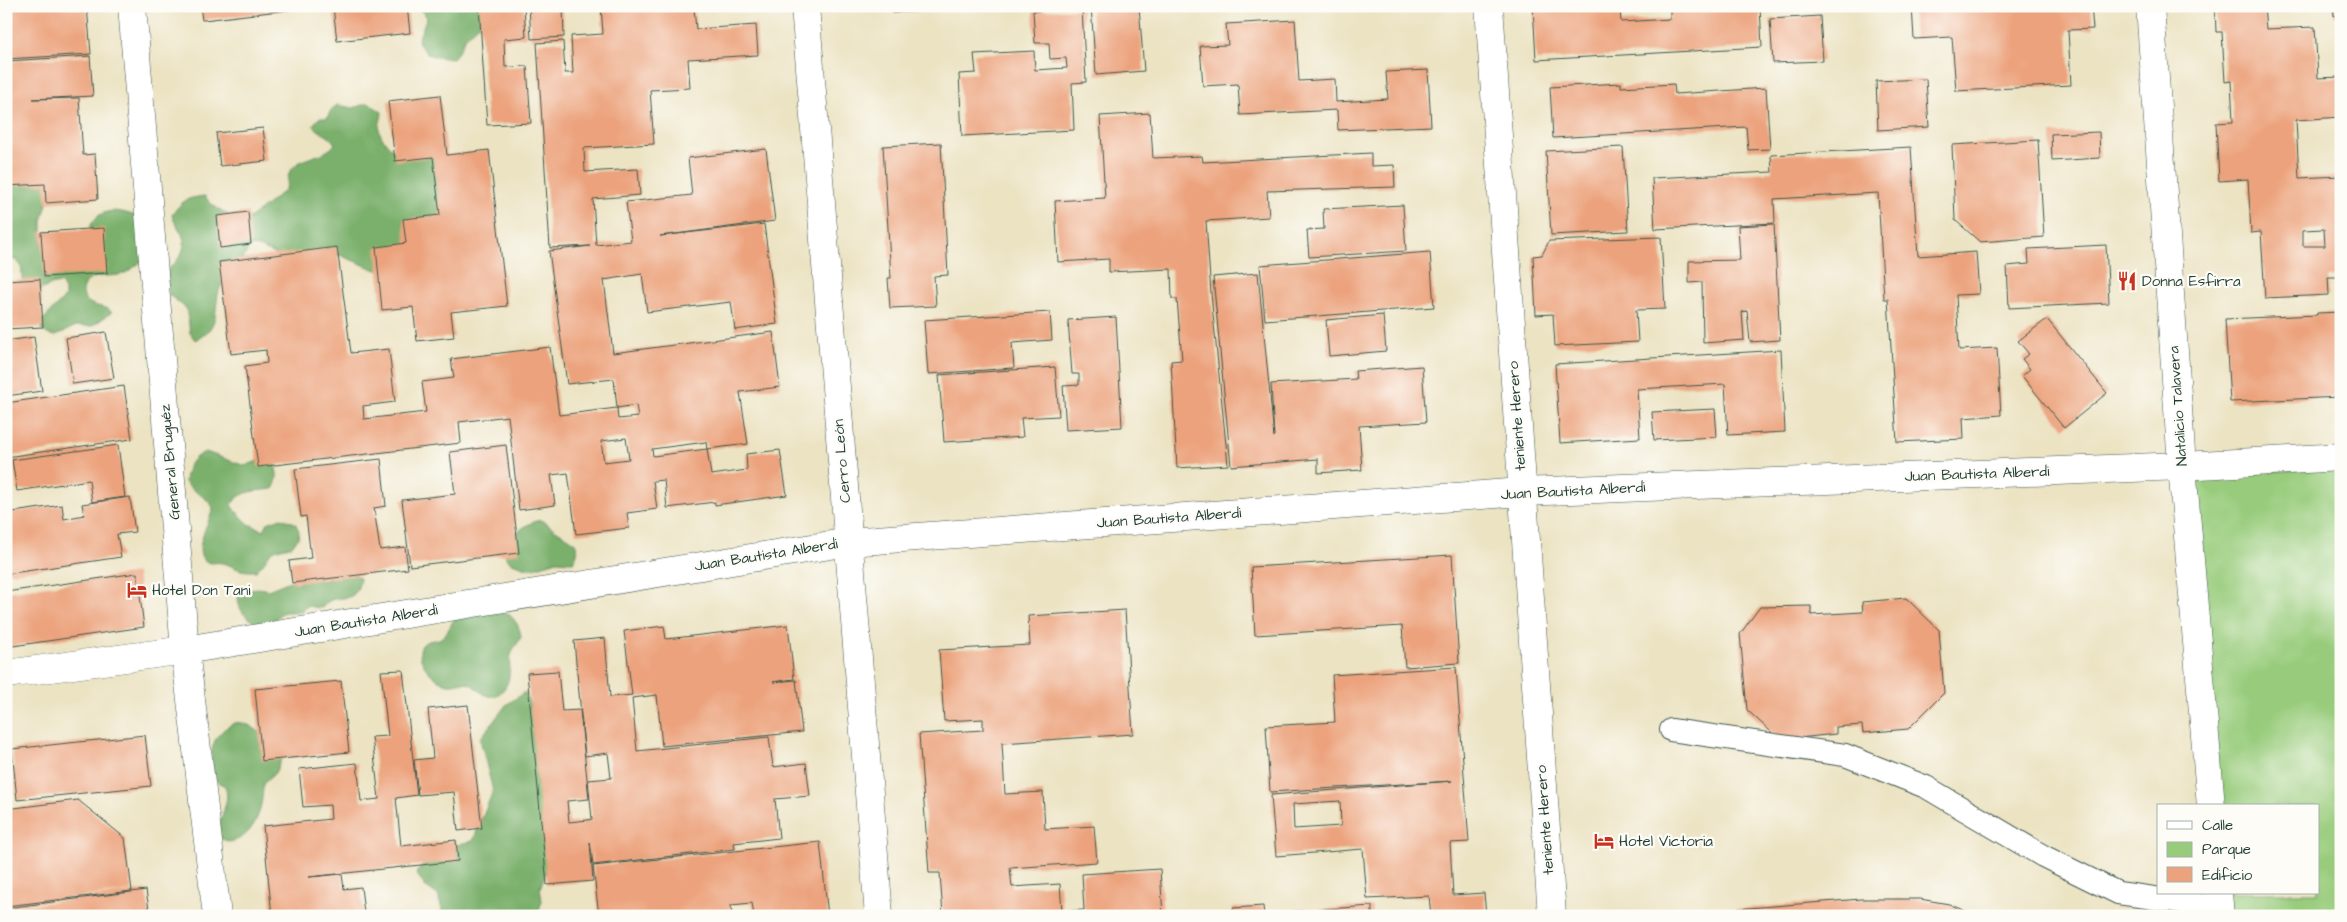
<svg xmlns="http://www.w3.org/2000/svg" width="2347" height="922" font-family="'Architects Daughter',sans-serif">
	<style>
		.green { fill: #98cc7c; stroke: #5c8458 }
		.forest { fill: #7ab06c; stroke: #4c7650 }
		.building { fill: #eca37d; fill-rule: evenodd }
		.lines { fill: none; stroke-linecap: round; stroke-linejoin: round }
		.service-casing { stroke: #3e5649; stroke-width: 24 }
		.minor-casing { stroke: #3e5649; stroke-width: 29 }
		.tertiary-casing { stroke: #3e5649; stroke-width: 29 }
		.service { stroke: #fff; stroke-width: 22 }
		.minor { stroke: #fff; stroke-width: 28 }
		.tertiary { stroke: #fff; stroke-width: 28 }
		.labels { text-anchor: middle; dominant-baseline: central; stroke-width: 4.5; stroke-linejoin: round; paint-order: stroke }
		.poi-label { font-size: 15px; fill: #1f3d34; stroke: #fdfcf7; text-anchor: start }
		.street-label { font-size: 15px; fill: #1f3d34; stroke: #fdfcf7 }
	</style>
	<rect width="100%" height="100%" fill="#fdfcf7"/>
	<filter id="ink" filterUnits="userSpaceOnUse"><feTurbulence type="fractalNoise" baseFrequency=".02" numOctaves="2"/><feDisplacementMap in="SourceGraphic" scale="10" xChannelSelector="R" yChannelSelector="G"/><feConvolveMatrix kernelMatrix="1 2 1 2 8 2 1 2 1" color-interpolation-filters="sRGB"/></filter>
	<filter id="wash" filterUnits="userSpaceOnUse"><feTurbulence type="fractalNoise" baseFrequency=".0096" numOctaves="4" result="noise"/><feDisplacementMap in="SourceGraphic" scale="20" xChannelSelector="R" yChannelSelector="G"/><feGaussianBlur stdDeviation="1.12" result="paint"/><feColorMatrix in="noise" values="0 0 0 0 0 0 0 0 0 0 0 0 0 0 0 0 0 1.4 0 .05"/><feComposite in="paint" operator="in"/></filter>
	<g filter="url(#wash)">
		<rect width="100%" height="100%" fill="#ece3c3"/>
		<polygon class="green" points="2341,468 2341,916 2227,916 2225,893 2318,893 2318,806 2218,806 2194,476"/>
		<g class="forest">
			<path d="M416 6H490L483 21 465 38 458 52 453 58C436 58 424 57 418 40L427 17Z"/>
			<path d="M368 103 382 112C382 118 379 123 379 129 380 139 392 150 400 155L430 146 462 195 383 273 340 255 288 259 258 247 251 246C247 251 245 255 242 259 236 268 227 273 222 283 211 305 224 327 195 340L190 333 187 309 169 295 166 271C179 260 191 247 179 229 176 223 174 222 172 215 183 199 188 198 205 196 212 208 235 221 249 218 252 217 280 194 285 190 288 184 287 179 289 174 298 154 323 160 335 144 329 134 320 134 313 125L319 118H327L331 110 337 105 353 108Z"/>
			<path d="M39 164 49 197 42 221V246L44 253 96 234 90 227C100 205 122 210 140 218L143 260C137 265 130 271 123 274 110 278 89 272 84 287 82 292 83 297 87 301 95 308 104 305 112 312L92 326H76L55 336 47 334 41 329 42 321 65 297V290L61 283C39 285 48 297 23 281L21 266 17 260 6 259V165Z"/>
			<path d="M206 452 245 466 260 460 275 465C278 475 278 480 273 489 257 491 239 490 231 506L249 524 264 531 267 523 281 518 295 523 299 531 298 538 292 546C264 550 274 554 256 571 251 571 245 571 241 570 234 568 229 564 222 563 218 562 214 563 211 563 186 558 212 519 213 507 206 496 193 492 185 482 186 468 192 456 206 452Z"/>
			<path d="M541 520C548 524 555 530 562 534 575 541 583 546 573 562L557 561 534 568H527L512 563 506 558C505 539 524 523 541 520Z"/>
			<path d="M350 573 360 578C356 611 335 588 322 608L307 606 301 612C277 612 285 610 269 626 252 624 238 614 238 597 247 589 256 586 268 590L290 581 298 584C314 570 314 584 327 580 331 579 331 577 334 576 339 574 345 573 350 573Z"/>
			<path d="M504 610C513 617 520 625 521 637 519 642 515 646 513 650 506 664 515 680 500 693 486 704 479 686 467 683 461 681 454 685 448 684 435 681 419 665 420 651 422 638 434 642 441 638 447 634 451 625 454 619Z"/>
			<path d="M525 692 534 717 549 863 540 888 542 901 537 916H439L442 910 438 895 425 886 416 873C431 855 449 845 473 841L493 791 480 739 506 705Z"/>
			<path d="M234 723C253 719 271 744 282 757L275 773 263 784C263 806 256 838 229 842L220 838C215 819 232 805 225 786L214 779C210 754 208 737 234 723Z"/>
		</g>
		<g id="blocks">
			<g class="building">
				<polygon points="7,6 87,6 91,54 6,59"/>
				<polygon points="200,6 295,6 296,9 204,20 202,20"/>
				<polygon points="333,6 407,6 410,33 337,41"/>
				<polygon points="479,6 524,6 526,37 504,39 505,67 527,66 531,123 487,125"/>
				<polygon points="529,6 563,6 564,37 531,39"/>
				<path d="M601 6H707V8L694 9 696 29 756 25 758 55 688 59 690 88 650 90 654 144 584 148 585 172 638 169 640 195 593 199 596 245 631 241 626 202 692 195 688 158 766 149 775 221 660 236 764 224 777 324 735 330 731 302 647 312 642 274 604 280 613 353 773 332 780 387 740 392 748 444 707 449 711 475 747 470 746 454 780 450 787 495 715 505V502L667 508 664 480 653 481 657 509 627 513 629 528 576 534 568 473 551 475 555 505 519 510 508 416 459 422 461 443 258 467 245 366 267 363 266 350 231 354 219 262 337 247 351 353 389 349 395 402 363 406 364 419 426 412 422 382 454 378 451 359 550 347 559 415 617 408 614 379 567 384 549 251 590 246 550 248 537 43 563 41 565 73H573L571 36 603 34ZM636 405 638 417 618 419 617 408ZM626 438 629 459 604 462 601 441ZM706 442 707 449 653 456 652 449Z"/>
				<polygon points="893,6 976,6 976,8 893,13"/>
				<polygon points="1091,6 1139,6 1144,71 1096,75"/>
				<polygon points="1305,6 1319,6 1319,8 1305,9"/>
				<polygon points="1533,6 1620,6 1621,22 1670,19 1670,6 1760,6 1762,47 1536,60"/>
				<polygon points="1912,6 2091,6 2093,29 2068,30 2071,85 1956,91 1952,37 1914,39"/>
				<path d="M2215 6H2264L2266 29 2315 27 2318 78 2341 77V117L2296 120 2299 178 2341 176V277H2328L2329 295 2265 298 2261 232 2251 233 2248 179 2219 181 2216 123 2233 122 2231 81 2225 82 2222 32H2216ZM2324 229 2325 246H2303V230Z"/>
				<polygon points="2333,6 2341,6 2341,16 2334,16"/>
				<polygon points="1082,9 1086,82 1072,83 1074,130 962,136 959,74 976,73 974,54 1034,51 1035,70 1067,68 1066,58 1050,59 1049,43 1035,43 1033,11"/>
				<polygon points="1820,16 1823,61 1773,63 1770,19"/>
				<polygon points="1295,20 1299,81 1335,79 1336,102 1388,99 1386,72 1428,70 1431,126 1338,130 1337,110 1240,115 1238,84 1203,86 1200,46 1228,45 1226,24"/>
				<polygon points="90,56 93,96 33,99 79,98 83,155 95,154 98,199 46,203 45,184 6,186 6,61"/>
				<polygon points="1926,79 1929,127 1878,130 1876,81"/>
				<polygon points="1621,83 1621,87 1674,84 1675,94 1766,88 1770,149 1748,150 1746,127 1553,138 1550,87"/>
				<polygon points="440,95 447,155 489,150 507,306 451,312 454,337 417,341 413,307 382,310 376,247 406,243 403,219 440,215 433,157 395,161 388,101"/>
				<polygon points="1150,113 1153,158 1202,156 1203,162 1371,153 1371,166 1394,165 1395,187 1267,191 1269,217 1206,221 1211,294 1228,465 1177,468 1171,361 1182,360 1177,299 1172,299 1171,269 1109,272 1109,259 1058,262 1055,201 1105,198 1100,116"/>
				<polygon points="263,128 267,161 220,166 216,133"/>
				<polygon points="2099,132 2100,158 2052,161 2051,134"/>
				<polygon points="2038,140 2044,237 1980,242 1955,220 1952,145"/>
				<polygon points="941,143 948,275 934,276 936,306 890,308 888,278 891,278 883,146"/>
				<polygon points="1623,147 1628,231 1551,235 1546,151"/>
				<polygon points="1911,147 1918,256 1976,252 1979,294 1956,295 1959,350 1997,348 2001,415 1963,418 1964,439 1897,442 1888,299 1884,299 1878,193 1774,199 1775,223 1655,229 1652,178 1772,172 1771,155"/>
				<polygon points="1403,205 1406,251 1309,257 1307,230 1324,229 1323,209"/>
				<polygon points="248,212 251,244 220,248 217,216"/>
				<polygon points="1774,224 1780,340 1750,342 1747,311 1742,312 1744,340 1703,343 1702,282 1689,283 1689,261 1740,260 1738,226"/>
				<polygon points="104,228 107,273 44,277 41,232"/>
				<polygon points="1661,237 1665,309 1636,310 1638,342 1555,346 1553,314 1536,315 1533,256 1542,255 1549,241"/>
				<polygon points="2106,245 2109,303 2009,308 2007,266 2029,264 2028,249"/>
				<polygon points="1430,252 1434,307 1265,320 1260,265"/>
				<polygon points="1258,273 1274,437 1271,384 1356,379 1355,371 1422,366 1426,422 1359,426 1362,470 1318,473 1318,459 1231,466 1213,277"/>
				<polygon points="40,279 43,327 6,329 6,281"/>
				<polygon points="1050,312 1052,340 1012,343 1014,368 928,374 924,320"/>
				<polygon points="2341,312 2341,397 2230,402 2225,319 2317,315 2317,313"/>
				<polygon points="1383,315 1386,351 1329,356 1326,320"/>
				<polygon points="1116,317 1122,427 1066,430 1063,386 1079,385 1079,374 1072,374 1068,320"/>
				<polygon points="2047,319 2107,393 2064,428 2022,376 2030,369 2022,359 2029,354 2018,341"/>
				<polygon points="106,332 114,378 73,384 66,338"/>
				<polygon points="34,337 42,391 6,396 6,341"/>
				<polygon points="1781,350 1785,432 1728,435 1725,384 1637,389 1640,438 1560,443 1555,364"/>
				<polygon points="1055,367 1059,416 1021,418 1023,437 944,442 939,375"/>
				<polygon points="124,386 132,439 6,457 6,403"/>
				<polygon points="1715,409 1717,437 1654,440 1652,412"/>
				<polygon points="118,445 125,497 92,502 89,480 17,491 12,460"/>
				<polygon points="506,445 519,553 410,566 402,500 455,494 450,452"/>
				<polygon points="381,459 386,506 374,508 380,550 405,547 408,569 292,583 289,561 311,558 306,516 301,517 295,469"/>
				<polygon points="130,497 135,532 117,534 121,557 6,574 6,513 62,505 64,519 84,515 82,504"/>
				<polygon points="1452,555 1459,663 1405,667 1402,626 1255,635 1251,567"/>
				<polygon points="137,573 144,627 6,647 6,592"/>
				<polygon points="1906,598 1939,630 1944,693 1908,729 1863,733 1862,725 1836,727 1836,734 1780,740 1747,710 1740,634 1760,607 1811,606 1811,615 1863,612 1862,602"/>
				<polygon points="1125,610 1133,734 1002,743 1005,794 1043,792 1045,829 1094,826 1097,862 1010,868 1012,887 1060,884 1062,911 1084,910 1082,874 1160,869 1163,916 943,916 940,873 929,873 919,734 983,730 983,719 944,721 939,650 1030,645 1028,616"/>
				<polygon points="788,625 794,679 773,682 796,680 802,732 662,746 657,695 632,698 637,751 769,737 773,767 806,763 810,796 775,799 779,838 734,843 735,849 593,865 590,842 593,881 547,885 527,673 558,671 562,711 580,710 589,799 567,801 569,822 588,820 592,819 588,780 611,778 608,753 585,756 574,641 605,638 610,697 632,695 624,631 664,626 666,639"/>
				<path d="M1456 667 1469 842 1450 843 1453 895 1484 893 1486 916H1431L1429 896 1367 899 1363 849 1276 856 1271 795 1452 781 1270 792 1266 726 1335 722 1332 675ZM1340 801 1341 826 1294 829 1293 804Z"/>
				<polygon points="403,670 417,795 396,798 401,846 456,840 458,861 309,877 342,874 344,889 361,887 364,913 368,912 368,916 272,916 263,826 331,819 330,805 303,807 299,769 357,763 361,801 379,799 372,737 388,736 381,671"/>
				<polygon points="341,681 349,752 262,761 255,689"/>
				<polygon points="468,705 482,828 458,831 454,792 418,795 414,760 433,758 428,709"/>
				<polygon points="145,735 151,786 17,800 12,749"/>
				<polygon points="78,800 125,838 132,891 6,906 6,809"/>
				<polygon points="820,842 828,916 754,916 752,903 731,905 732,916 652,916 664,912 633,916 599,916 593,866"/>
				<polygon points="146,890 150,916 6,916 6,908"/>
				<polygon points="1861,899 1920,899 1949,904 1977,916 1702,916 1711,911"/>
				<polygon points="1263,906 1264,916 1233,916 1233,908"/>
				<polygon points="1372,906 1372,916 1281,916 1281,912"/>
			</g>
		</g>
	</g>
	<g filter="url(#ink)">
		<use href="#blocks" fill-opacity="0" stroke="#3e5649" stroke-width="1"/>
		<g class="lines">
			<defs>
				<polyline id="service" points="1671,730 1845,755 1926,787 2043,856 2118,893 2219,907"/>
				<g id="minor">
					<polyline points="132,6 185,650 217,916"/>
					<polyline points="1489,6 1552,916"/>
					<polyline points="2150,6 2182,466 2211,806"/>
					<polyline points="6,674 185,650 849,542 1522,492 2182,466 2341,457"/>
					<polyline points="2218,893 2220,916"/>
				</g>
				<polyline id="tertiary" points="805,6 879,916"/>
			</defs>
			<use href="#service" class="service-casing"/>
			<use href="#minor" class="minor-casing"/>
			<use href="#tertiary" class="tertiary-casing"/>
			<use href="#service" class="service"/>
			<use href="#minor" class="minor"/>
			<use href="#tertiary" class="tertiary"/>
		</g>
	</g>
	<defs>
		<symbol id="restaurant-bare" viewBox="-9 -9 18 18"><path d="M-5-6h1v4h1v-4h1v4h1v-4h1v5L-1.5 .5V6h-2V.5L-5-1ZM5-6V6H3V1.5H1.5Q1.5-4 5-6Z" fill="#c8321e" stroke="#fdfcf7" stroke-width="2.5" paint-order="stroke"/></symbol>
		<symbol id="hotel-bare" viewBox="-9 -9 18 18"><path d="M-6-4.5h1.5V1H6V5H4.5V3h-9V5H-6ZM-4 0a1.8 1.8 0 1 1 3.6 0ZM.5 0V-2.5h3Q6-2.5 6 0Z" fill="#c8321e" stroke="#fdfcf7" stroke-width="2.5" paint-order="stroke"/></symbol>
	</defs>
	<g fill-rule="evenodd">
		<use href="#restaurant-bare" x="2113" y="267" width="28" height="28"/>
		<use href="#hotel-bare" x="123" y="576" width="28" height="28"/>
		<use href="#hotel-bare" x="1590" y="827" width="28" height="28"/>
	</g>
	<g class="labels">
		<g class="poi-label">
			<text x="2142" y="281">Donna Esfirra</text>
			<text x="152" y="590">Hotel Don Tani</text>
			<text x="1619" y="841">Hotel Victoria</text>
		</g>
		<g class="street-label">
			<text transform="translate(2178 406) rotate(-94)">Natalicio Talavera</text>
			<text transform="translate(1517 416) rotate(-94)">teniente Herero</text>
			<text transform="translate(842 461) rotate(-95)">Cerro León</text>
			<text transform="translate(170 462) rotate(-95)">General Bruguéz</text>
			<text transform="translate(1977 474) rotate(-2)">Juan Bautista Alberdi</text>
			<text transform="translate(1573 491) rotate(-3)">Juan Bautista Alberdi</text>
			<text transform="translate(1169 518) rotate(-4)">Juan Bautista Alberdi</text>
			<text transform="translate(766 555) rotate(-9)">Juan Bautista Alberdi</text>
			<text transform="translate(366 621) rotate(-9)">Juan Bautista Alberdi</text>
			<text transform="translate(1545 820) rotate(-94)">teniente Herero</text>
		</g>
	</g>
	<rect width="2347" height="922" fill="none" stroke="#fdfcf7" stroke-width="25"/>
	<rect x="2157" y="804" width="162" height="90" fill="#fdfcf7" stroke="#a4b0a9"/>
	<rect x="2167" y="821" width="25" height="8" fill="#ffffff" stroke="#a4b0a9"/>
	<text x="2202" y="830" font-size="15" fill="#1f3d34">Calle</text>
	<rect x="2167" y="842" width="25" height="15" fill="#98cc7c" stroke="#a4b0a9"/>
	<text x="2202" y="854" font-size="15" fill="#1f3d34">Parque</text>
	<rect x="2167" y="867" width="25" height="15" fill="#eca37d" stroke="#a4b0a9"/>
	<text x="2202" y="880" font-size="15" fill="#1f3d34">Edificio</text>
</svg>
